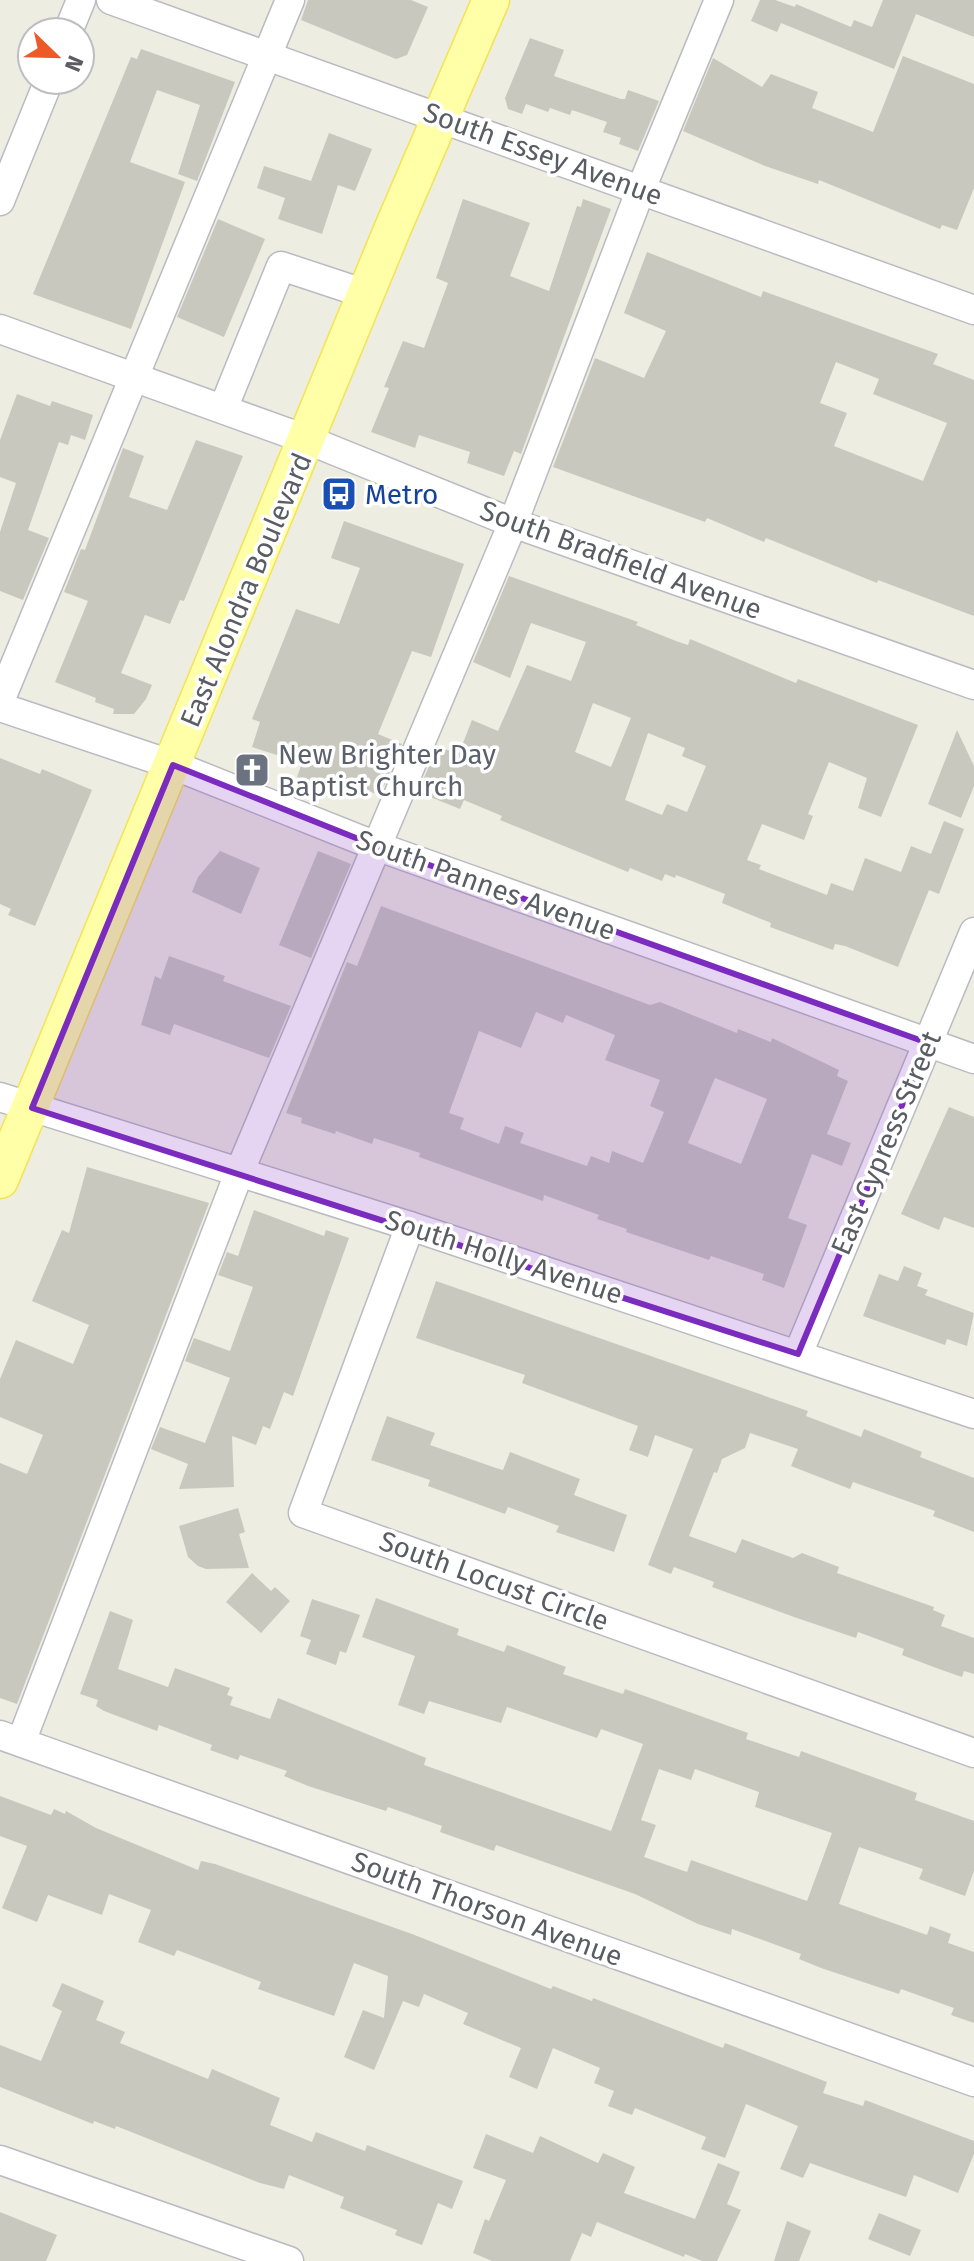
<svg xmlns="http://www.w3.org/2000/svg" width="974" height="2261" font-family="'Fira Sans',sans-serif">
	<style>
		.building { fill: #c9c8bf; fill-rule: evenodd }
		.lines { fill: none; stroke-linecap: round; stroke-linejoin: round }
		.minor-casing { stroke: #babbc2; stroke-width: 31 }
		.major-casing { stroke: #f5e354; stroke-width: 39 }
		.minor { stroke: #fff; stroke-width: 28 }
		.major { stroke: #feffa7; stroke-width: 36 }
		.marked { fill: #7b2cbf; fill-opacity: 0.2; stroke: #7b2cbf; stroke-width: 6; stroke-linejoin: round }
		.labels { text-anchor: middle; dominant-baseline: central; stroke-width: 7; stroke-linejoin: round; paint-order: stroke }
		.street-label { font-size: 28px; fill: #5b5d64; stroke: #fff }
		.transit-label { font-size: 28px; fill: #164399; stroke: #fff; text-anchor: start }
		.worship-label { font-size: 28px; fill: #5b616d; stroke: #fff; text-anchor: start }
	</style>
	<rect width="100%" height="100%" fill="#eeede2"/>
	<g class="building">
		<polygon points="308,0 411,0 428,7 407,55 396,59 301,20"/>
		<polygon points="760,0 775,0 795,7 796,4 851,27 854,20 872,27 883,0 974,0 974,37 916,14 894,69 781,23 777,32 751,21"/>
		<polygon points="530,38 564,50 554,76 621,99 625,99 628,90 659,101 638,151 619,144 621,138 603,132 607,122 572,110 570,115 550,108 548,112 526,104 522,114 508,109 505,98"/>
		<polygon points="141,49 235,82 197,181 178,174 200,105 157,90 130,162 185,182 131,329 33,294 131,57 137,59"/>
		<polygon points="903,56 974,84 974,188 957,230 942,225 940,229 819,180 818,184 765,166 683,131 713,58 762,87 771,74 818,92 812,108 873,132"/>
		<polygon points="329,133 372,149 355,191 338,185 322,234 278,219 285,198 257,188 264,166 311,181"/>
		<polygon points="463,199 530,223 510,276 549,291 577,206 581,207 583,199 611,209 521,454 514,451 504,476 467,463 470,452 419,435 415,448 371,432 389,388 384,387 403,341 424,348 448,283 436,278"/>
		<polygon points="218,219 265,239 224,337 177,317"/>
		<path d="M647 252 761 297 763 291 938 354 933 364 974 380V616L878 580 877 583 766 538 764 542 707 518 705 522 553 467 595 358 644 378 666 331 624 313ZM836 362 879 379 873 394 947 423 923 481 834 446 847 413 820 403Z"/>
		<polygon points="17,394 50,406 52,401 93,415 85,440 71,435 68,445 59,442 28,530 49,538 23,600 0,591 0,532 16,483 0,477 0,440"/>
		<polygon points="196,440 243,456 184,601 180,600 170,624 145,615 121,673 152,685 146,699 134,714 113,714 114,709 95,702 96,698 55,682 88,601 64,592 81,549 85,550 123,448 144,456 129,497 167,510"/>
		<polygon points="344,521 464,564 431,657 412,651 378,734 402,744 380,795 350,785 347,795 297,777 302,763 252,747 260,722 252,719 296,609 339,624 360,568 331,558"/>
		<path d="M509 576 638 622 636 625 676 641 688 645 690 639 796 683 798 679 918 725 881 817 858 808 867 778 829 762 808 814 813 816 804 840 762 824 747 860 761 865 759 869 827 895 831 883 853 891 865 858 901 872 911 846 931 854 944 821 964 829 939 894 929 890 898 967 845 946 835 944 833 950 770 927 771 923 722 903 725 894 676 875 675 878 665 874 662 881 630 868 628 872 500 820 502 816 464 800 460 809 418 792 437 747 459 753 472 720 498 731 527 665 571 681 586 642 531 623 510 678 473 662ZM593 703 631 718 611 767 575 752ZM648 733 685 748 682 756 706 766 687 812 667 804 662 815 625 800Z"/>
		<polygon points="957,730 974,766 974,786 961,818 928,804"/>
		<polygon points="0,758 40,774 42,769 92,790 35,926 8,915 11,909 0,904"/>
		<polygon points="220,851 260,868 241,914 192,892 198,877"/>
		<polygon points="318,851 351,864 311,958 279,945"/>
		<path d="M381 906 650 1005 660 1002 737 1033 738 1029 771 1042 772 1038 839 1070 837 1076 848 1081 827 1134 851 1143 842 1166 812 1154 788 1218 807 1225 784 1288 762 1280 764 1274 711 1256 709 1260 626 1232 627 1229 597 1219 599 1215 544 1195 543 1201 419 1157 420 1153 374 1138 372 1144 336 1131 335 1134 301 1123 302 1118 286 1113 347 962 357 966ZM536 1012 563 1023 566 1015 615 1035 605 1060 660 1080 650 1106 664 1112 643 1163 612 1151 609 1163 591 1156 587 1166 520 1143 524 1133 505 1126 499 1144 460 1129 464 1118 449 1113 479 1031 521 1048ZM715 1078 767 1099 741 1164 688 1143Z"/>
		<polygon points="169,956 225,976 223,981 291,1006 269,1058 174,1024 170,1035 141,1025 155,976 161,979"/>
		<polygon points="949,1107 974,1117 974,1228 944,1217 939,1230 901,1214"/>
		<polygon points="87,1167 209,1203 17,1704 0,1698 0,1463 27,1474 43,1435 0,1417 0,1379 16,1340 73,1364 89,1325 32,1301 62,1230 69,1233"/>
		<polygon points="254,1210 324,1236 326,1230 349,1238 293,1396 284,1392 270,1429 263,1426 256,1445 232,1436 234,1487 179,1489 188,1464 151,1449 160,1427 205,1443 230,1378 185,1361 194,1338 230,1351 253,1287 218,1275 227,1252 238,1256"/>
		<polygon points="904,1266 922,1273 917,1286 928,1290 925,1295 974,1313 967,1346 947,1339 945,1345 863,1316 879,1274 898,1281"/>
		<polygon points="436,1281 808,1411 806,1416 861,1437 864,1429 922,1452 920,1457 974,1478 974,1532 933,1516 935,1511 853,1482 850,1489 791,1466 798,1449 750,1433 745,1448 722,1459 717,1473 714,1472 689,1536 736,1553 742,1539 793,1558 802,1553 839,1567 837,1573 934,1607 933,1610 945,1615 941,1626 974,1638 974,1674 964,1671 962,1677 939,1669 902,1655 904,1649 858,1632 856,1638 794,1617 712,1587 714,1582 674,1567 671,1574 648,1565 693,1449 655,1435 648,1457 629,1450 638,1426 522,1383 525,1375 416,1338"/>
		<polygon points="387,1416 435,1433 430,1445 496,1468 503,1470 510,1452 580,1479 574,1495 627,1515 614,1552 556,1532 559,1526 508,1507 505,1514 428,1486 430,1480 371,1460"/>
		<polygon points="238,1508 245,1532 239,1534 249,1568 206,1569 198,1566 188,1557 179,1526"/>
		<polygon points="252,1573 271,1591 275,1587 290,1601 261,1633 226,1602"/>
		<path d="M376 1598 459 1629 457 1635 504 1652 507 1645 566 1667 563 1674 623 1694 625 1689 748 1733 746 1739 799 1757 801 1751 823 1759 917 1793 915 1800 974 1821V1871L965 1896 919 1879 923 1869 859 1847 839 1904 927 1935 930 1926 951 1934 948 1943 974 1952V2023L951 2015 954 2008 901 1989 899 1994 821 1968 799 1959 801 1954 732 1929 731 1935 698 1924 635 1894 496 1845 494 1851 440 1832 442 1826 388 1807 386 1811 308 1786 284 1776 287 1771 240 1755 238 1760 210 1750 212 1745 159 1725 157 1731 104 1711 96 1706 98 1700 80 1694 110 1611 133 1620 118 1669 168 1687 175 1668 230 1688 227 1695 233 1697 230 1705 270 1719 278 1698 426 1758 424 1765 611 1831 643 1744 601 1729 597 1738 507 1707 501 1723 429 1701 424 1714 398 1705 415 1656 362 1637ZM659 1769 691 1780 695 1769 759 1792 755 1807 832 1833 807 1901 691 1860 687 1872 644 1857 656 1825 641 1820Z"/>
		<polygon points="312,1599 360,1615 346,1653 340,1651 336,1665 306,1654 311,1640 300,1636"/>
		<polygon points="0,1796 51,1815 54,1809 65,1814 66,1811 96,1828 198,1870 201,1861 215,1864 412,1934 551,1989 553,1986 592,2001 593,1998 723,2048 725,2043 827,2082 823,2093 863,2106 865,2100 974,2141 974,2154 958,2193 914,2175 906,2197 810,2163 803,2178 780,2169 798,2126 746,2104 725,2158 701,2149 706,2137 635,2108 632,2115 608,2106 614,2091 594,2083 600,2068 553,2048 537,2089 509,2077 521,2048 463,2024 468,2013 424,1994 419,2007 403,2001 374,2070 344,2057 363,2010 384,2018 388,1976 354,1963 334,2016 258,1989 261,1982 177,1950 174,1956 138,1942 151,1910 109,1894 102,1915 48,1895 37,1922 2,1908 27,1846 0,1836"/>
		<polygon points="62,1983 104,2001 96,2020 125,2032 120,2043 208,2079 212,2069 280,2098 270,2125 312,2142 316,2132 365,2151 367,2145 463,2181 452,2209 438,2203 422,2245 395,2235 397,2230 340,2208 344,2197 289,2175 284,2189 260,2183 116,2126 115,2129 94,2121 93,2124 0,2087 0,2045 41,2061 62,2011 52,2006"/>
		<polygon points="486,2134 533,2153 540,2136 598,2163 603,2153 635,2167 624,2193 695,2219 718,2163 740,2172 727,2204 741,2210 717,2261 702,2261 685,2254 684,2257 597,2222 591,2237 582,2233 570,2261 492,2261 473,2253 485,2219 489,2221 506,2180 473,2168"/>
		<polygon points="0,2212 57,2235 46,2261 0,2261"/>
		<polygon points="879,2213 921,2230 910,2256 868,2239"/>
		<polygon points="787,2221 811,2231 799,2261 774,2261"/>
	</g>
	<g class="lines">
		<defs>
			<g id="minor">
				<polyline points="111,0 974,310"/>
				<polyline points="68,32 81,0"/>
				<polyline points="0,201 49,80"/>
				<polyline points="0,329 308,440 513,523 974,685"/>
				<polyline points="223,409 281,266 366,294"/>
				<polyline points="0,701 290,0"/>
				<polyline points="0,707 173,765 376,846 974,1059"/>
				<polyline points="0,1097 410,1226 974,1414"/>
				<polyline points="410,1226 303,1513 974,1753"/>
				<polyline points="798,1354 974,932"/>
				<polyline points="0,1735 974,2082"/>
				<polyline points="21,1742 239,1173 513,523 641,189 719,0"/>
				<polyline points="0,2160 289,2261"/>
			</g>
			<polyline id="major" points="0,1180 392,230 491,0"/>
		</defs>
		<use href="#minor" class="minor-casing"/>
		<use href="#major" class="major-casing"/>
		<use href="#minor" class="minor"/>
		<use href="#major" class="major"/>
	</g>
	<path class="marked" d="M173 765 376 846 928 1043 798 1354 32 1108Z"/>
	<defs>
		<symbol id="bus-square" viewBox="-11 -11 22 22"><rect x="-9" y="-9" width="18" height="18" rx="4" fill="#1a4fb4" stroke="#fff"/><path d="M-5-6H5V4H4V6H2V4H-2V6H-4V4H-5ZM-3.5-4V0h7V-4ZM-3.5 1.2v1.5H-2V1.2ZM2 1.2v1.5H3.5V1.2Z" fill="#fff"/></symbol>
		<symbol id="church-square" viewBox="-11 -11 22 22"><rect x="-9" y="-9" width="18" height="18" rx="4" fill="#6b7280" stroke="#fff"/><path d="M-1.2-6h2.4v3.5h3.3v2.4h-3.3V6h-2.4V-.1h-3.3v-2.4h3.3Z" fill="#fff"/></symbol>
	</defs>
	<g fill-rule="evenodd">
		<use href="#bus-square" x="319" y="474" width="40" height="40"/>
		<use href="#church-square" x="232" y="750" width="40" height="40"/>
	</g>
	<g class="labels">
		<g class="street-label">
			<text transform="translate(543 154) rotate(20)">South Essey Avenue</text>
			<text transform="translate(621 560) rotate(20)">South Bradfield Avenue</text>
			<text transform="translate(246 590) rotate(-67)">East Alondra Boulevard</text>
			<text transform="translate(486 885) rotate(20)">South Pannes Avenue</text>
			<text transform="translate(886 1143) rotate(-67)">East Cypress Street</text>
			<text transform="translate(504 1257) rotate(18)">South Holly Avenue</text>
			<text transform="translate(494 1581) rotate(20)">South Locust Circle</text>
			<text transform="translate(487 1909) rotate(20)">South Thorson Avenue</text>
		</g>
		<g class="transit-label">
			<text x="365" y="494">Metro</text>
		</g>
		<g class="worship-label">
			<text x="278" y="754">New Brighter Day<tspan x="278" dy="32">Baptist Church</tspan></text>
		</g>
	</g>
	<g transform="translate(56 56) rotate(113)"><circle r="38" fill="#ffffff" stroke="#bdbec1" stroke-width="2"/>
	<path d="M0-6L14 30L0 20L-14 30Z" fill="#ee5928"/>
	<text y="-12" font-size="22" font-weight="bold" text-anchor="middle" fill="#5b5d64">N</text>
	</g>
</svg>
